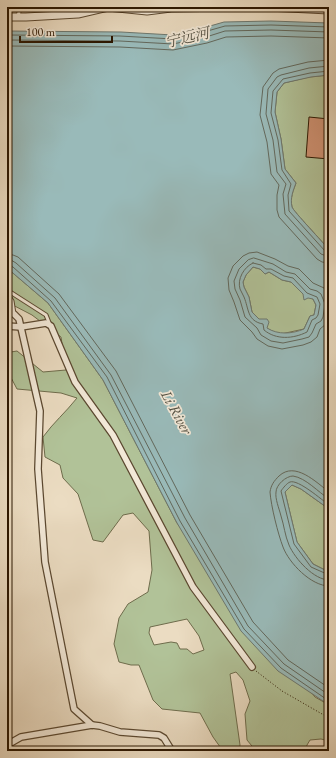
<svg xmlns="http://www.w3.org/2000/svg" width="336" height="758" font-family="'EB Garamond','Noto Serif SC',serif">
	<style>
		.green { fill: #b1c298; stroke: #6e6c4c; fill-rule: evenodd }
		.water { fill: #99bab9; stroke: #6d786f; fill-rule: evenodd }
		.lines { fill: none; stroke-linecap: round; stroke-linejoin: round }
		.shore { stroke: #62685c; stroke-width: 1 }
		.building { fill: #cf9172; stroke: #2b1600 }
		.service-casing { stroke: #5b4830; stroke-width: 5 }
		.minor-casing { stroke: #5b4830; stroke-width: 8 }
		.tertiary-casing { stroke: #5b4830; stroke-width: 9 }
		.path { stroke: #2b1600; stroke-width: 1; stroke-dasharray: 1 2; stroke-linecap: butt }
		.service { stroke: #f2e8d7; stroke-width: 3 }
		.minor { stroke: #f2e8d7; stroke-width: 5.5 }
		.tertiary { stroke: #f2e8d7; stroke-width: 7 }
		.labels { text-anchor: middle; dominant-baseline: central; stroke-width: 3.5; stroke-linejoin: round; paint-order: stroke }
		.water-label { font-size: 15px; font-style: italic; fill: #524f41; stroke: #f2e8d7 }
	</style>
	<rect width="100%" height="100%" fill="#ebdcc2"/>
	<filter id="stains"><feTurbulence type="fractalNoise" baseFrequency=".005" numOctaves="4"/><feColorMatrix values="0 0 0 0 .2 0 0 0 0 .09 0 0 0 0 .02 0 0 0 .5 -.17"/></filter>
	<radialGradient id="worn" r=".72"><stop offset=".6" stop-color="#630" stop-opacity="0"/><stop offset="1" stop-color="#630" stop-opacity=".3"/></radialGradient>
	<g class="green">
		<path d="M329 75V250C324 243 293 211 292 207 290 198 293 191 296 183L285 169 281 139 275 112 277 92 284 83 309 77Z"/>
		<polygon points="253,267 260,269 265,274 269,272 282,280 291,282 303,294 313,299 316,305 314,315 310,316 304,329 281,334 274,332 266,328 252,312 249,297 244,287 243,282 246,275"/>
		<path d="M7 268 48 303 103 380 177 523 315 697 329 705V741L321 739 310 740 307 745 305 751H256L247 740 245 714 250 701 243 680 236 672 230 674 240 745 239 751H223L213 737 200 713 162 709 153 700 139 665H131L119 662 114 644 119 618 128 604 148 592 152 570 149 531 133 513 123 515 103 542 93 540 78 494 63 478 60 465 45 457 43 437C53 423 66 412 77 398L61 393 17 389 7 370 11 352 17 351 43 372 66 370 61 337 32 315 7 302ZM187 619 199 636 204 650 193 654 187 649H180L177 643 171 642 154 645 149 633 150 627Z"/>
		<polygon points="292,485 301,489 329,509 329,572 313,564 297,542 285,492"/>
	</g>
	<path class="water" d="M271 21 329 23V75L311 77 284 83 277 92 275 112 281 139 285 169 296 183C293 191 290 198 292 207 293 211 324 243 329 250V509L301 489 292 485 285 492 297 542 313 564 329 572V705L278 671 241 631 177 523 103 380 48 303 7 268V31L121 32 173 35 203 28 224 22ZM253 267 260 269 265 274 269 272 282 280 291 282 303 294 304 300 308 298 313 299 316 305 314 315 310 316 304 329C292 334 278 335 267 328L269 322 267 319H259L252 312 249 297 244 287 243 282 246 275Z"/>
	<g class="lines">
		<g class="shore">
			<polyline points="7,35 120,36 173,39 204,32 225,26 271,25 329,27"/>
			<polyline points="7,40 120,41 173,44 206,37 225,31 271,30 329,32"/>
			<polyline points="7,46 120,47 173,50 207,43 226,37 271,36 329,38"/>
			<polyline points="329,60 308,62 279,69 273,73 263,87 260,115 267,142 271,174 279,185 277,195 277,210 279,217 317,259 322,262 329,263"/>
			<polyline points="329,66 309,68 281,75 277,77 268,89 266,114 273,140 277,172 286,184 283,194 285,214 321,254 329,257"/>
			<polyline points="329,71 310,73 283,79 273,91 271,113 278,140 282,170 291,184 288,195 289,211 325,251 329,252"/>
			<polyline points="7,254 13,255 18,257 59,294 116,371 190,515 253,622 288,660 329,688"/>
			<polygon points="254,258 273,264 286,272 295,274 310,289 317,291 321,294 325,304 323,317 321,321 316,324 312,333 309,337 302,339 283,343 271,341 261,335 257,328 245,317 240,300 235,289 234,281 239,269 248,260"/>
			<polyline points="7,260 11,260 16,263 55,298 111,375 185,518 248,626 284,664 329,695"/>
			<path d="M253 263 261 265 266 269H271L284 276 293 278 307 293 317 297 320 304 318 315 316 318 312 320 307 332C293 339 276 340 264 330L263 324C247 321 249 309 244 297 243 294 241 292 240 289 237 279 244 267 253 263Z"/>
			<polyline points="7,265 13,267 51,301 107,377 180,521 244,629 281,668 329,701"/>
			<polyline points="329,297 324,288 313,283 299,269 288,266 275,259 257,252 249,253 243,256 233,266 228,278 229,290 234,302 240,320 252,332 257,339 268,346 282,349 303,345 311,342 317,337 320,329 326,324 329,317"/>
			<path d="M329 492C316 482 295 461 279 476 274 481 271 485 270 492 271 506 278 534 283 547 289 563 311 586 329 586"/>
			<path d="M329 499C318 492 306 478 293 476 286 476 276 485 276 492 275 499 279 508 281 516 284 525 285 536 289 545 295 559 314 580 329 580"/>
			<path d="M329 505C322 500 298 479 290 482 287 483 283 488 281 491L294 544 311 567 329 575"/>
		</g>
	</g>
	<polygon class="building" points="309,117 329,119 329,159 306,157"/>
	<g class="lines">
		<defs>
			<g id="service">
				<polyline points="18,17 20,7"/>
				<polyline points="7,290 46,315 50,325"/>
				<polyline points="7,293 12,301 14,314"/>
			</g>
			<g id="minor">
				<polyline points="7,313 14,314 19,319 40,411 38,469 45,562 74,709 92,725"/>
				<polyline points="7,326 21,327 46,323 51,326 75,382 113,435 193,587 252,667"/>
				<polyline points="7,745 21,737 92,725 100,726 120,732 159,735 164,738 172,751"/>
			</g>
			<g id="tertiary">
				<polyline points="268,7 329,10"/>
				<polyline points="7,17 26,17 78,14 108,7 147,11 171,8 231,7"/>
			</g>
		</defs>
		<use href="#service" class="service-casing"/>
		<use href="#minor" class="minor-casing"/>
		<use href="#tertiary" class="tertiary-casing"/>
		<polyline class="path" points="256,671 282,691 329,718"/>
		<use href="#service" class="service"/>
		<use href="#minor" class="minor"/>
		<use href="#tertiary" class="tertiary"/>
	</g>
	<g class="labels">
		<g class="water-label">
			<text transform="translate(187 37) rotate(-13)">宁远河</text>
			<text transform="translate(177 412) rotate(61)">Li River</text>
		</g>
	</g>
	<rect width="336" height="758" fill="none" stroke="#ebdcc2" stroke-width="24"/>
	<rect x="8" y="8" width="320" height="742" fill="none" stroke="#2b1600" stroke-width="2"/>
	<rect x="12" y="12" width="312" height="734" fill="none" stroke="#2b1600"/>
	<path d="M20 36v6h92v-6" fill="none" stroke="#2b1600" stroke-width="2"/>
	<text x="26" y="36" font-size="12" fill="#2b1600" stroke="#f2e8d7" stroke-width="3" paint-order="stroke">100 m</text>
	<rect width="100%" height="100%" filter="url(#stains)"/>
	<rect width="100%" height="100%" fill="url(#worn)"/>
</svg>
